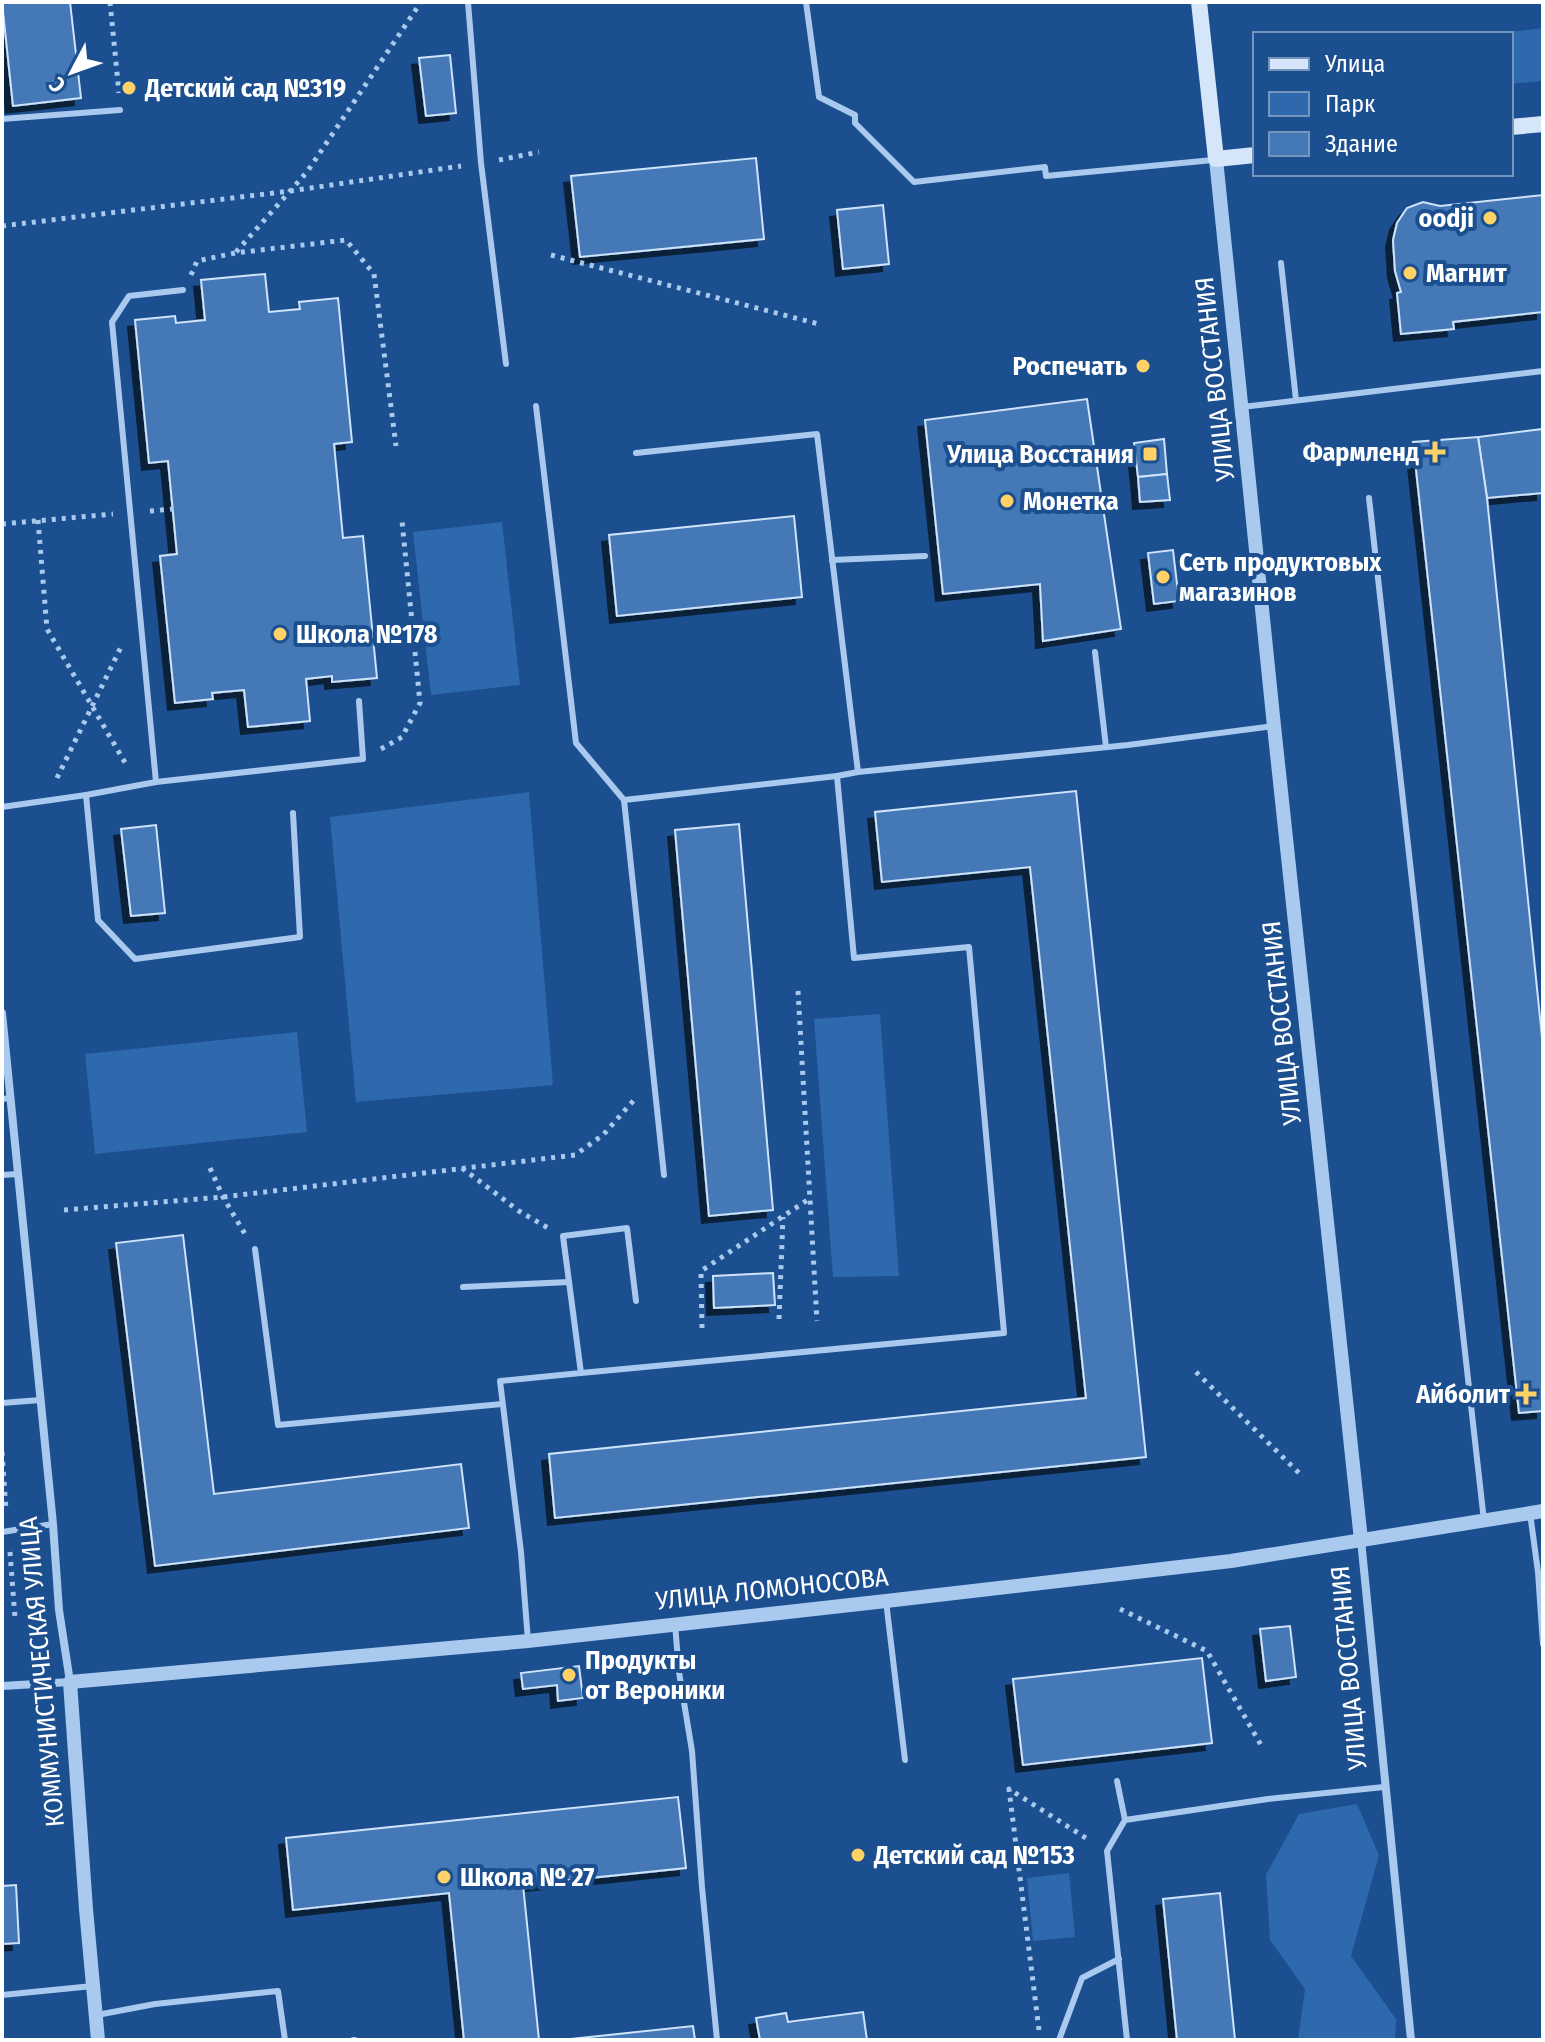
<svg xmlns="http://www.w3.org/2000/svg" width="1545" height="2042" font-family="'Fira Sans Condensed',sans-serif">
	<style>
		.green { fill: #2e69ad }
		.building { fill: #4478b7; stroke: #cfe3fa; stroke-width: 2; filter: url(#shadow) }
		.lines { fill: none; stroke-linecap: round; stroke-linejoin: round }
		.path { stroke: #a9c9ee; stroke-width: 5; stroke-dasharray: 4 6; stroke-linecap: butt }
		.service { stroke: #a9c9ee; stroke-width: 6 }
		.minor { stroke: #a9c9ee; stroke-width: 8 }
		.tertiary { stroke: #a9c9ee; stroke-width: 14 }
		.secondary { stroke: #d6e6fa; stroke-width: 16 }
		.poi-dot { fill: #ffd166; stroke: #1b4f8f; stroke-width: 3 }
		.labels { text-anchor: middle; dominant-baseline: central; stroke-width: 8; stroke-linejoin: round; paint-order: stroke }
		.poi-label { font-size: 26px; font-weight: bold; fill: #fff; stroke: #1b4f8f; text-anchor: start }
		.street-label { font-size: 26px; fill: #fff; stroke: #1b4f8f }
	</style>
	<defs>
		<filter id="shadow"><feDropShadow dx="-7" dy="7" stdDeviation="0" flood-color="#0009"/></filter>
	</defs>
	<rect width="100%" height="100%" fill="#1b4f8f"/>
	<g class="green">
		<polygon points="1543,28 1543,81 1511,84 1511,34 1493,34"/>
		<polygon points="502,522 520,685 431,695 413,532"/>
		<polygon points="529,792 553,1085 356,1102 330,817"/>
		<polygon points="880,1014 899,1276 833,1277 814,1019"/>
		<polygon points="297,1032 307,1132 95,1154 85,1054"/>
		<polygon points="1357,1804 1379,1855 1351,1956 1396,2019 1395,2040 1298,2040 1305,1989 1270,1940 1266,1875 1299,1814"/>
		<polygon points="1069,1873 1075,1937 1033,1941 1027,1878"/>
	</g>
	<g class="building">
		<polygon points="2,2 70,2 81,98 13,106"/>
		<polygon points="450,55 456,113 426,116 419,58"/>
		<polygon points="756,158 764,239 580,257 571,176"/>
		<polygon points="1543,195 1543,312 1453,322 1454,329 1401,334 1397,293 1401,292 1395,271 1393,240 1397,223 1407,208 1423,202 1440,206"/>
		<polygon points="883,205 889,264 843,269 837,210"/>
		<polygon points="265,274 269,312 300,309 299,302 338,298 352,442 334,444 343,538 363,536 377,678 332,682 332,676 306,679 310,721 248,727 244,690 212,693 213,699 175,703 160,556 177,554 168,461 149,463 135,320 175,316 176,323 205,320 201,280"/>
		<polygon points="1087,399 1121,629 1043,641 1040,584 943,594 925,420"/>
		<polygon points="1543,429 1543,493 1487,498 1478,437"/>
		<polygon points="1478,437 1487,498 1543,1047 1543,1411 1519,1413 1413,442"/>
		<polygon points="1164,439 1167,474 1138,477 1134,443"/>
		<polygon points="1167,474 1170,500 1140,502 1138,477"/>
		<polygon points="794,516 802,597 617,616 609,535"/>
		<polygon points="1173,550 1179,601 1154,604 1148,553"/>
		<polygon points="1076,791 1146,1457 555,1518 549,1454 1086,1398 1030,867 882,882 875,812"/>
		<polygon points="739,824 773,1210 709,1216 675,830"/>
		<polygon points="156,825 165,913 131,916 121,829"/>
		<polygon points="183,1235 214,1494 461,1464 469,1528 155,1566 116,1243"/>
		<polygon points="773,1273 775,1305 714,1308 713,1276"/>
		<polygon points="1290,1626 1296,1677 1266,1681 1260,1629"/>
		<polygon points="1202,1658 1212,1743 1023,1765 1013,1679"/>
		<polygon points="579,1666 583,1698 558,1701 557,1685 523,1689 521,1673"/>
		<polygon points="678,1797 686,1868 523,1885 539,2040 464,2040 449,1893 293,1910 286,1838"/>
		<polygon points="16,1885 19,1943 2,1944 2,1886"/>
		<polygon points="1220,1893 1235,2040 1177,2040 1163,1899"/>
		<polygon points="863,2012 867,2040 760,2040 756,2018 786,2013 788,2022"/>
		<polygon points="693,2026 695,2040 561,2040"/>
	</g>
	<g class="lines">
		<g class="path">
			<polyline points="110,2 119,93"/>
			<polyline points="499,160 539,152"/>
			<polyline points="2,226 290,191 461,166"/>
			<polyline points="236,252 307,172 421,2"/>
			<polyline points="551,255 819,324"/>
			<polyline points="191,275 197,261 235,253 346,240 374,274 396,446"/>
			<polyline points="150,511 173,509"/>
			<polyline points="38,520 47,629 127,766"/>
			<polyline points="2,524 113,514"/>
			<polyline points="381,749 402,737 420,703 402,521"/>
			<polyline points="57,778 121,647"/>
			<polyline points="798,991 817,1321"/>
			<polyline points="210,1168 223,1197 245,1234"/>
			<polyline points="462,1168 519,1211 548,1228"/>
			<polyline points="64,1210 223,1197 575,1155 603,1135 634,1100"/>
			<polyline points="779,1319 783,1217"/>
			<polyline points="702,1328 701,1271 809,1199"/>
			<polyline points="1196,1372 1299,1473"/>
			<polyline points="2,1452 6,1510"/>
			<polyline points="10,1552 15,1618"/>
			<polyline points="1120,1609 1207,1651 1261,1745"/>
			<polyline points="1039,2030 1009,1789 1089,1840"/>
		</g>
		<g class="service">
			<polyline points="468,2 481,163 506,364"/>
			<polyline points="806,2 819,97 855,115 855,123 914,182 1045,167 1046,176 1213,160"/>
			<polyline points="2,119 120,110"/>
			<polyline points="1281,263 1296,400"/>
			<polyline points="536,406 576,743 624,800"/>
			<polyline points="1242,407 1543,371"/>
			<polyline points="636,453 817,434 858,772"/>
			<polyline points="1369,498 1484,1521"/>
			<polyline points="832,560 925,556"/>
			<polyline points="1095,652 1106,747"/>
			<polyline points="156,782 112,322 129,296 183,290"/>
			<polyline points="86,795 156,782 363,759 359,701"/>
			<polyline points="2,807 86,795 98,920 135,959 300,937 293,813"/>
			<polyline points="2,1099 10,1098"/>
			<polyline points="2,1175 18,1174"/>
			<polyline points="664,1175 624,800 837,776 858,772 1128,745 1274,726"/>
			<polyline points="255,1249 278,1425 502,1404"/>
			<polyline points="463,1287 569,1282"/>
			<polyline points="581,1373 1004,1333 969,947 854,958 837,776"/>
			<polyline points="2,1403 40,1400"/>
			<polyline points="1530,1513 1538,1572 1543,1644"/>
			<polyline points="2,1532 53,1524"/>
			<polyline points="886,1601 905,1760"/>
			<polyline points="675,1624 679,1672 692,1751 702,1887 717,2040"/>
			<polyline points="528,1641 521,1552 500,1381 581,1373 563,1236 627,1228 636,1301"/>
			<polyline points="1117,1781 1125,1820"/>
			<polyline points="2,1995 93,1986"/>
			<polyline points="97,2015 155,2004 278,1991 285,2040"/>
			<polyline points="353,2040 355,2040"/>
			<polyline points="1059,2040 1082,1978 1119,1959"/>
			<polyline points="1127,2040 1107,1851 1125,1820 1268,1799 1384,1787"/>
		</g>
		<g class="minor">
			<polyline points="2,1013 53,1524 59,1610 70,1682 2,1686"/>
			<polyline points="1361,1540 1411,2040"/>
		</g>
		<g class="tertiary">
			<polyline points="1216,159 1274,726 1361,1540"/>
			<polyline points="98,2040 86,1909 70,1682 528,1641 886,1601 1231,1561 1543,1511"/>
		</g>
		<g class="secondary">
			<polyline points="1199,2 1216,159 1255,155"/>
			<polyline points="1511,127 1543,124"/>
		</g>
	</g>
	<g class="poi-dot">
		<circle cx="129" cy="88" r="8"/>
		<circle cx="1490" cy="218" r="8"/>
		<circle cx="1410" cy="273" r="8"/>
		<circle cx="1143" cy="366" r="8"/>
		<path d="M1431 440h8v8h8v8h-8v8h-8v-8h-8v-8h8z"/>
		<rect x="1142" y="446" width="16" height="16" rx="4"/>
		<circle cx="1007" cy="501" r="8"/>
		<circle cx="1163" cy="577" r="8"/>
		<circle cx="280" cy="634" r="8"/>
		<path d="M1522 1382h8v8h8v8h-8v8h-8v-8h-8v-8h8z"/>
		<circle cx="569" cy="1675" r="8"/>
		<circle cx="858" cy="1855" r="8"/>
		<circle cx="444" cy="1877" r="8"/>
	</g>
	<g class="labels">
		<g class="poi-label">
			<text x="145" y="88">Детский сад №319</text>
			<text x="1474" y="218" text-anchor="end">oodji</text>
			<text x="1426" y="273">Магнит</text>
			<text x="1127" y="366" text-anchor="end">Роспечать</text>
			<text x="1419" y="452" text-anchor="end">Фармленд</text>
			<text x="1134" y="454" text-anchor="end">Улица Восстания</text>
			<text x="1023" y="501">Монетка</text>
			<text x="1179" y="562">Сеть продуктовых<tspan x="1179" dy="30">магазинов</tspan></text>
			<text x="296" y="634">Школа №178</text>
			<text x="1510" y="1394" text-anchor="end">Айболит</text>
			<text x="585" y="1660">Продукты<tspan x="585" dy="30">от Вероники</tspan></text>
			<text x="874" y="1855">Детский сад №153</text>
			<text x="460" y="1877">Школа № 27</text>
		</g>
		<g class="street-label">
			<text transform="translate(1215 379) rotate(-96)">УЛИЦА ВОССТАНИЯ</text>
			<text transform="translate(1282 1023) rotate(-96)">УЛИЦА ВОССТАНИЯ</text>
			<text transform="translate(772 1589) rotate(-6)">УЛИЦА ЛОМОНОСОВА</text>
			<text transform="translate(1349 1668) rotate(-95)">УЛИЦА ВОССТАНИЯ</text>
			<text transform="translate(42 1672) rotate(-95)">КОММУНИСТИЧЕСКАЯ УЛИЦА</text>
		</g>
	</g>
	<rect width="1545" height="2042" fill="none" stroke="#ffffff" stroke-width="8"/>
	<rect x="1253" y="32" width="260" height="144" fill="#1b4f8f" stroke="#7695bc" stroke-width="2"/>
	<rect x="1269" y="58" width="40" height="12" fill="#d6e6fa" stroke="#7695bc" stroke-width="2"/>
	<text x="1325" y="72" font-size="24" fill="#ffffff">Улица</text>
	<rect x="1269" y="92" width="40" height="24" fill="#2e69ad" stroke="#7695bc" stroke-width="2"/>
	<text x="1325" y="112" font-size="24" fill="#ffffff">Парк</text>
	<rect x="1269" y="132" width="40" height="24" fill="#4478b7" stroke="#7695bc" stroke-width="2"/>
	<text x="1325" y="152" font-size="24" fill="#ffffff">Здание</text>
	<g transform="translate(72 72) rotate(229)" stroke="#1b4f8f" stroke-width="6" paint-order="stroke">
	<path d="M0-6L14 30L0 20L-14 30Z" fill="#ffffff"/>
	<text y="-12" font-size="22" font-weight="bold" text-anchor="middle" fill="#ffffff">С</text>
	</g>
</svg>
